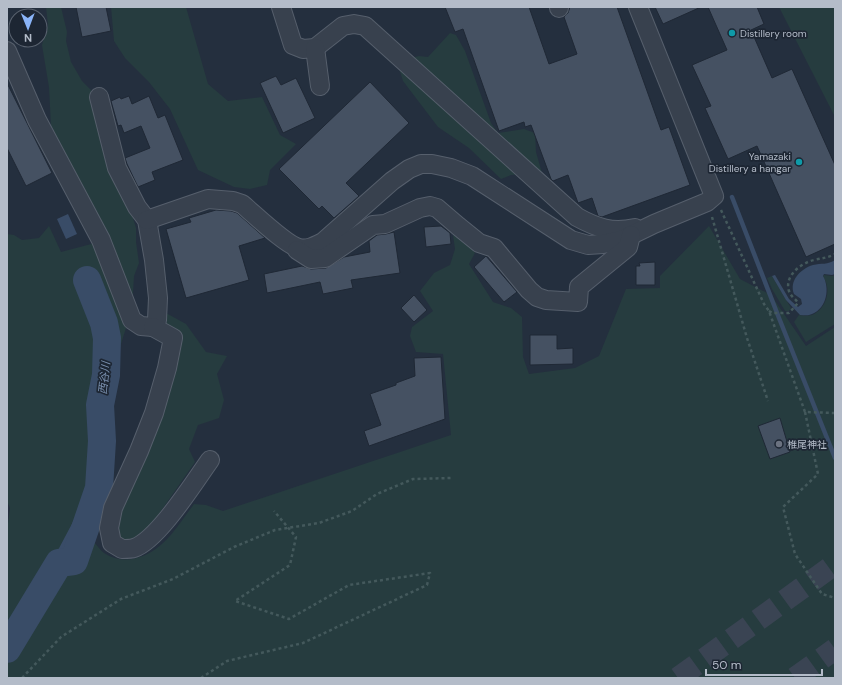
<svg xmlns="http://www.w3.org/2000/svg" width="842" height="685" font-family="'DM Sans','Noto Sans JP',sans-serif">
	<style>
		.green { fill: #263c3f }
		.water { fill: #394c67 }
		.lines { fill: none; stroke-linecap: round; stroke-linejoin: round }
		.stream { stroke: #394c67; stroke-width: 4.5 }
		.river { stroke: #394c67; stroke-width: 28 }
		.building { fill: #455162; stroke: #1f2835 }
		.highway-tunnel { stroke: #3a4453; stroke-width: 22; stroke-dasharray: 22 11; stroke-linecap: butt }
		.minor-casing { stroke: #565f6c; stroke-width: 20 }
		.path { stroke: #44595c; stroke-width: 2.5; stroke-dasharray: 3 3; stroke-linecap: butt }
		.minor { stroke: #38414e; stroke-width: 18 }
		.culture-dot { fill: #0f9aa8; stroke: #1d2633; stroke-width: 1.5 }
		.worship-dot { fill: #6b7280; stroke: #1d2633; stroke-width: 1.5 }
		.labels { text-anchor: middle; dominant-baseline: central; stroke-width: 3.5; stroke-linejoin: round; paint-order: stroke }
		.poi-label { font-size: 10px; fill: #b4bcc9; stroke: #1d2633; text-anchor: start }
		.water-label { font-size: 11px; font-style: italic; fill: #7c92b1; stroke: #1d2633 }
	</style>
	<rect width="100%" height="100%" fill="#242f3e"/>
	<g class="green">
		<polygon points="46,7 61,7 67,32 66,41 71,62 82,81 95,94 136,228 136,242 139,263 134,276 132,311 109,237 51,126 49,87 42,45 48,25"/>
		<polygon points="111,7 186,7 208,84 228,101 262,97 280,135 296,144 270,170 267,185 250,189 234,187 198,170 170,109 149,82 125,58 114,41"/>
		<polygon points="779,7 835,7 835,118 834,115"/>
		<polygon points="450,33 456,35 465,51 491,123 498,133 524,129 535,133 536,152 542,173 511,175 501,179 469,148 438,127 403,81 397,62 419,56 428,57"/>
		<path d="M49 226 61 252 95 243 118 299 126 328 99 414 97 432 103 476 94 525 93 541C97 545 100 550 104 553 124 566 147 558 163 543 174 533 185 516 194 504L206 505 223 511 451 435 443 354 416 352 410 336 412 327 433 311 420 291 434 273 450 265 455 249 453 235 465 241 475 253 469 264 493 302 511 308 522 317 523 357 529 374 575 368 599 356 626 289 660 288V276L709 226 740 279 771 295 806 346 835 327V678H7V531L10 508 7 501V234L14 235 22 240 39 238Z"/>
		<path d="M824 275 832 276 835 275V324L806 342 794 322 799 315C804 316 808 316 812 315 827 309 832 288 823 277Z"/>
		<polygon points="772,276 791,308 789,311 785,311 772,289 767,278"/>
		<polygon points="166,313 186,324 206,352 227,356 217,374 224,400 219,418 198,425 189,449 195,462 154,521 134,541 124,542 119,538 117,532 119,509 145,455 167,325"/>
	</g>
	<g class="water">
		<polygon points="68,214 77,234 66,239 57,219"/>
		<path d="M835 260V274L832 275 824 274 823 276C830 288 827 308 812 314 808 316 804 315 800 315L786 300 772 276 775 275 789 299 798 307 802 304 801 299 794 294C789 281 800 269 813 265 821 263 828 265 835 260Z"/>
	</g>
	<g class="lines">
		<g class="stream">
			<polyline points="732,197 779,318 835,458"/>
			<polyline points="59,563 59,553 94,487 101,478"/>
		</g>
		<polyline class="river" points="7,649 59,563 74,561 99,488 102,441 100,405 106,375 107,338 104,323 87,280"/>
	</g>
	<g class="building">
		<polygon points="76,7 106,7 111,31 82,37"/>
		<polygon points="445,7 529,7 549,64 577,54 564,17 568,13 570,7 617,7 661,130 669,127 690,185 602,217 598,216 592,198 578,203 568,175 553,181 551,179 531,125 525,127 524,122 499,131 463,29 455,32"/>
		<polygon points="655,7 701,7 663,24"/>
		<polygon points="708,7 757,7 764,24 751,30 772,78 792,69 835,165 835,244 806,257 757,146 728,159 705,108 711,106 692,65 727,50"/>
		<polygon points="276,76 281,85 296,78 315,118 283,133 260,83"/>
		<polygon points="370,82 409,123 346,183 359,196 334,218 322,206 319,209 279,169"/>
		<polygon points="7,83 52,173 26,186 7,148"/>
		<polygon points="129,96 132,104 149,96 158,118 165,115 183,160 152,172 155,180 138,187 127,164 125,158 150,148 141,126 124,133 121,125 118,126 111,101 120,97 121,99"/>
		<polygon points="216,210 231,211 237,213 265,238 239,246 249,280 186,298 166,229 191,222 189,218"/>
		<polygon points="441,226 450,233 451,244 426,247 424,227"/>
		<polygon points="394,232 400,273 351,280 353,288 323,294 320,282 267,293 264,274 302,266 311,269 326,268 344,257 370,252 369,241 377,235 386,234"/>
		<polygon points="486,256 517,292 504,302 474,267"/>
		<polygon points="655,262 655,285 636,285 636,266 640,266 639,263"/>
		<polygon points="414,295 427,310 414,322 401,308"/>
		<polygon points="530,335 557,335 557,349 573,348 573,364 530,365"/>
		<polygon points="441,357 445,419 369,446 364,431 381,425 370,394 396,385 396,383 415,376 414,358"/>
		<polygon points="780,418 790,452 770,459 758,426"/>
	</g>
	<g class="lines">
		<g class="highway-tunnel">
			<polyline points="678,678 835,564"/>
			<polyline points="795,678 835,649"/>
		</g>
		<defs>
			<g id="minor">
				<path d="M281 7 293 45 303 49 315 48 343 26 354 24 365 26 577 217C597 228 612 233 635 228"/>
				<polyline points="559,7 559,8"/>
				<polyline points="315,48 320,86"/>
				<polyline points="7,51 37,120 101,240 132,320 141,326 153,327 157,320 158,298 154,260 147,220 137,207 117,168 99,97"/>
				<path d="M147 220 208 199 233 201 242 204C254 214 286 245 299 248 308 250 315 246 323 242L392 181 409 169 421 164H432L451 168 472 176 571 240 588 245 603 244 621 240 654 224 707 202 714 196 638 7"/>
				<polyline points="297,250 311,259 325,258 373,225 385,224 420,208 430,206 437,208 458,226 479,243 494,248 529,290 537,297 546,300 578,302 579,287 628,247 631,235"/>
				<path d="M153 327 173 338 167 368 154 413 139 451 113 508 109 528 112 543 122 549C126 549 131 549 134 548 158 540 195 481 210 460"/>
			</g>
		</defs>
		<use href="#minor" class="minor-casing"/>
		<g class="path">
			<polyline points="721,210 764,304 769,311 805,412 835,413"/>
			<polyline points="712,217 747,338 768,401"/>
			<path d="M769 311 772 313H789L798 303C796 299 791 297 789 291 784 276 801 263 814 260 822 258 828 258 835 254"/>
			<polyline points="805,412 818,474 783,507 795,554 822,594 835,598"/>
			<polyline points="22,678 61,637 121,599 173,579 234,547 275,530 319,523 352,511 377,494 413,479 451,478"/>
			<polyline points="201,678 227,661 303,643 427,585 430,573 349,585 289,619 235,601 290,565 296,537 274,511"/>
		</g>
		<use href="#minor" class="minor"/>
	</g>
	<g class="culture-dot">
		<circle cx="732" cy="33" r="4"/>
		<circle cx="799" cy="162" r="4"/>
	</g>
	<circle class="worship-dot" cx="779" cy="444" r="4"/>
	<g class="labels">
		<g class="poi-label">
			<text x="740" y="33">Distillery room</text>
			<text x="791" y="156" text-anchor="end">Yamazaki<tspan x="791" dy="12">Distillery a hangar</tspan></text>
			<text x="787" y="444">椎尾神社</text>
		</g>
		<g class="water-label">
			<text transform="translate(104 378) rotate(-84)">西谷川</text>
		</g>
	</g>
	<rect width="842" height="685" fill="none" stroke="#b4bcc9" stroke-width="16"/>
	<g transform="translate(28 28) rotate(179)"><circle r="19" fill="#1d2633" stroke="#59626f"/>
	<path d="M0-3L7 15L0 10L-7 15Z" fill="#8ab4f8"/>
	<text y="-6" font-size="11" font-weight="bold" text-anchor="middle" fill="#b4bcc9">N</text>
	</g>
	<path d="M706 669v6h116v-6" fill="none" stroke="#b4bcc9" stroke-width="2"/>
	<text x="712" y="669" font-size="12" fill="#b4bcc9" stroke="#1d2633" stroke-width="3" paint-order="stroke">50 m</text>
</svg>
